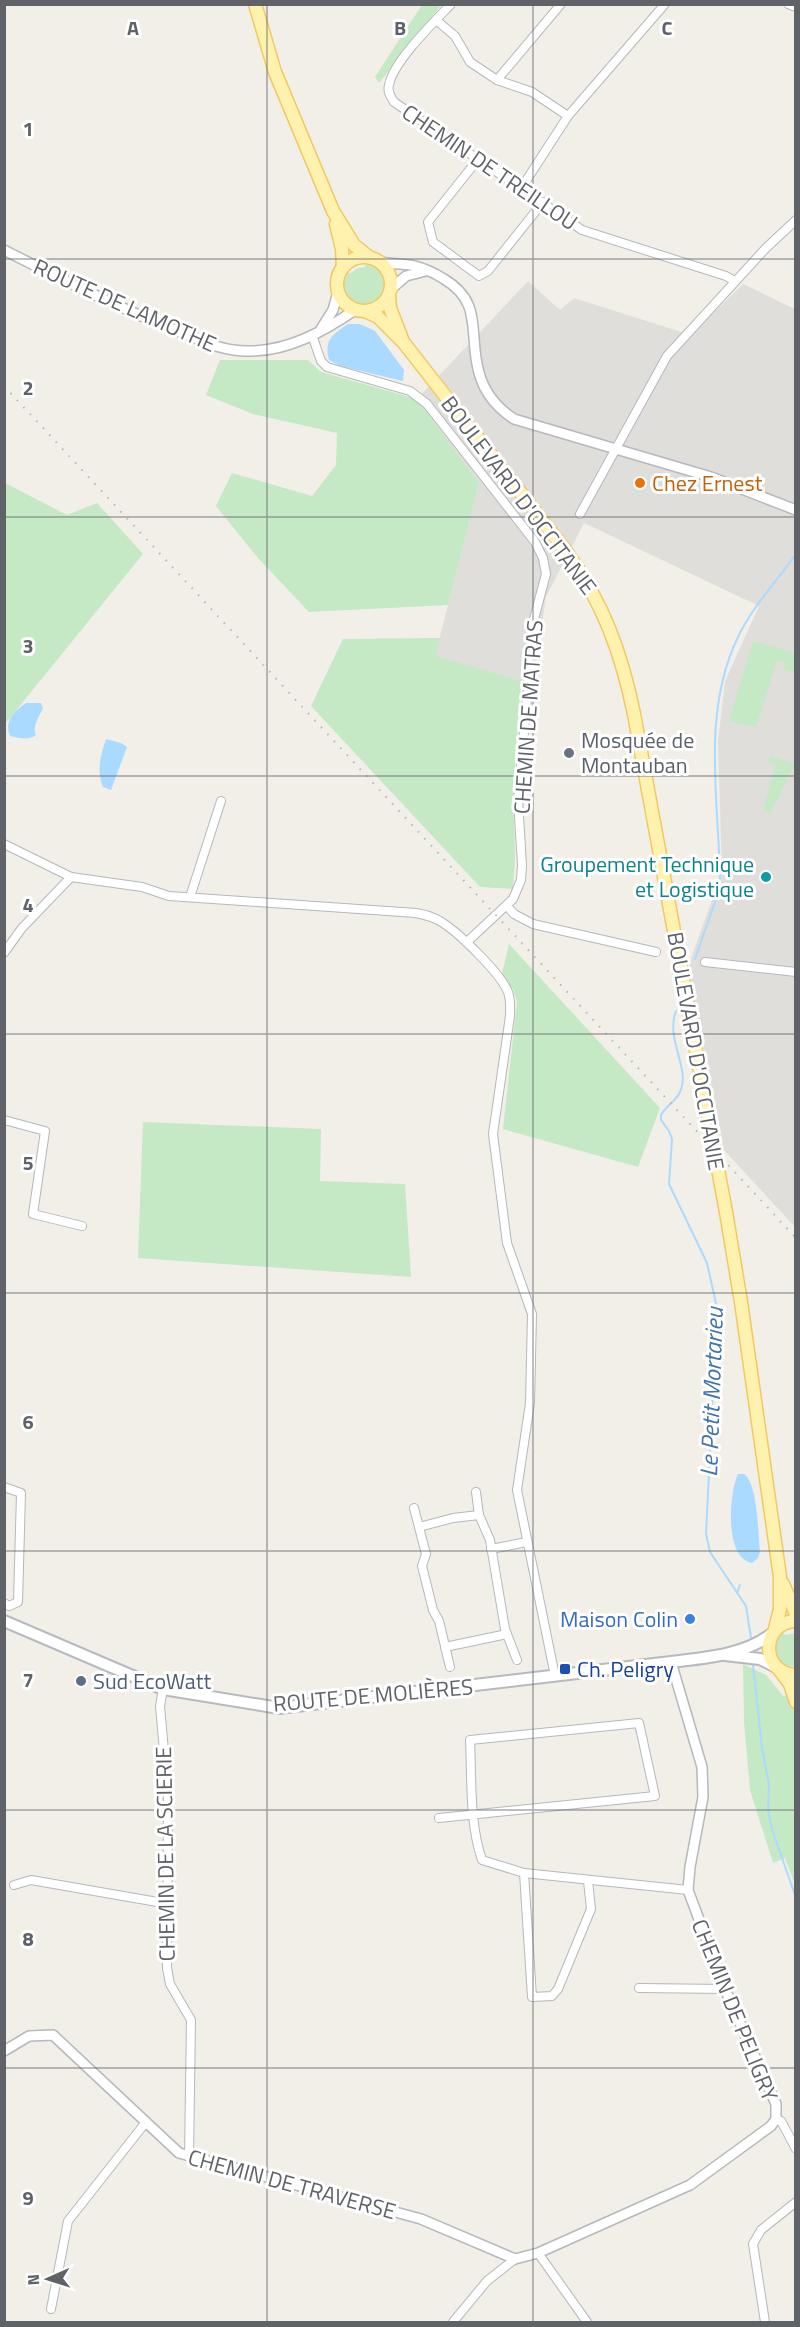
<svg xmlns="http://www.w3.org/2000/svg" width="800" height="2327" font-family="'Titillium Web',sans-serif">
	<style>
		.industrial { fill: #e0deda }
		.green { fill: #c5e8c5 }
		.water { fill: #aadaff }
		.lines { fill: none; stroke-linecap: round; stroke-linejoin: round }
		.stream { stroke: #aadaff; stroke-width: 2 }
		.minor-casing { stroke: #b5b8bc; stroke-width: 10 }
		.tertiary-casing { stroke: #b5b8bc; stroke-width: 12 }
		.secondary-casing { stroke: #b6babf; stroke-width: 14 }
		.primary-casing { stroke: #f2c960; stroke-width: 15 }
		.minor { stroke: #fff; stroke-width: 8 }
		.tertiary { stroke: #fff; stroke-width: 9 }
		.secondary { stroke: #fff; stroke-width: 10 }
		.primary { stroke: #fff2af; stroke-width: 12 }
		.rail { stroke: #b6b7b8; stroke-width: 2; stroke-dasharray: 1.5 8; stroke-linecap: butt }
		.primary-bridge-casing { stroke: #f2c960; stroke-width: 15; stroke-linecap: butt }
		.primary-bridge { stroke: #fff2af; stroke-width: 12 }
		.grid { fill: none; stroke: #5f6368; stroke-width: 1.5; stroke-opacity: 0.55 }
		.food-dot { fill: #e8710a; stroke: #fff; stroke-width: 2 }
		.worship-dot { fill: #6b7280; stroke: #fff; stroke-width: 2 }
		.culture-dot { fill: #0f9aa8; stroke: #fff; stroke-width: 2 }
		.shop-dot { fill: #3f7fe0; stroke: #fff; stroke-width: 2 }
		.transit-dot { fill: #1a4fb4; stroke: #fff; stroke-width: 2 }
		.service-dot { fill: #5c6f8a; stroke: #fff; stroke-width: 2 }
		.labels { text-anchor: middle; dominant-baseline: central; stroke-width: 6; stroke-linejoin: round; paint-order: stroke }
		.street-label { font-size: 22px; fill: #5f6368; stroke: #fff }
		.food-label { font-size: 22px; fill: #c56008; stroke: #fff; text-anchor: start }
		.worship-label { font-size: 22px; fill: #5b616d; stroke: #fff; text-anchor: start }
		.culture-label { font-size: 22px; fill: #0d838f; stroke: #fff; text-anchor: end }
		.shop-label { font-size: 22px; fill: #366cbe; stroke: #fff; text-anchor: end }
		.transit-label { font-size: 22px; fill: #164399; stroke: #fff; text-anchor: start }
		.service-label { font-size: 22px; fill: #4e5e75; stroke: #fff; text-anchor: start }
		.water-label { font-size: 24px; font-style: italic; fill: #4174aa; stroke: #fff }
		.grid-label { font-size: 20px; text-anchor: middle; font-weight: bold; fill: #5f6368; stroke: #fff; stroke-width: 6; stroke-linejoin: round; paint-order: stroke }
	</style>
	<rect width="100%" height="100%" fill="#f1efe8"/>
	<polygon class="industrial" points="528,281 560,310 574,298 691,335 743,284 795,309 795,1227 724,1150 688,967 722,872 718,742 725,681 759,606 584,523 546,597 533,685 435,656 479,483 417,399"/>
	<g class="green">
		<polygon points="422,5 441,5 379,83 375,77"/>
		<path d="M367 263C375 266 382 270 384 279 393 315 327 311 347 272L351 273 358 268 365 267Z"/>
		<polygon points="220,360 308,360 321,372 417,399 479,483 448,605 309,612 258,558 216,506 232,473 312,496 336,465 337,433 253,414 206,395"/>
		<polygon points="5,483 67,515 97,503 143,554 5,724"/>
		<polygon points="440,638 436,656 521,681 513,792 515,856 513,889 480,887 311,706 343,639"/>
		<polygon points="753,641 796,653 795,673 784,670 785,663 777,661 756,727 729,721"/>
		<polygon points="770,756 795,764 770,814 763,810 776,765 768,762"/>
		<polygon points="509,944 660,1108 638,1167 503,1129 517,1002 513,989 502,974"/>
		<polygon points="143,1122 321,1129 320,1181 405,1184 411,1277 138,1258"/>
		<path d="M782 1633 786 1635 795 1633V1667C776 1666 769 1648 782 1633Z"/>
		<polygon points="743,1664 766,1675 783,1696 795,1695 795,1884 785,1858 773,1863 750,1790 744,1722"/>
	</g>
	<g class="water">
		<path d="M348 324H360L375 331 404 370 403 381 340 366 329 360C324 340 332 335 348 324Z"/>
		<path d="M26 703H41L43 708C39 717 32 726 36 735 28 741 19 738 10 736 4 721 14 711 26 703Z"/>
		<path d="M106 739 121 743 127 747 111 790 103 787C96 770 101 755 106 739Z"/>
		<path d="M738 1474H744C758 1483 758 1535 760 1552L758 1558 752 1563C724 1558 729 1493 738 1474Z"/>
	</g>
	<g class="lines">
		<g class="stream">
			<path d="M695 959 716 899 720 881C719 801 701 713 738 637 752 607 777 581 796 554"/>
			<path d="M676 1011C665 1039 691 1069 680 1092 676 1101 666 1106 661 1115V1120L669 1131 672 1139 669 1184 707 1263 717 1308 706 1534 710 1552 746 1606 751 1638"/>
			<polyline points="737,1593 740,1585"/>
			<polyline points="753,1665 762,1748 769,1785 768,1808 771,1826 796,1898"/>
		</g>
		<defs>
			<g id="minor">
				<path d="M451 4C434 22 393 62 389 85 387 92 391 97 394 102L582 230 726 276 735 281"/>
				<polyline points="788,4 796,7"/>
				<polyline points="436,20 455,36 470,62 497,80 532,92 568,116 522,187"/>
				<polyline points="497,80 561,4"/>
				<polyline points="568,116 665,4"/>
				<polyline points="479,158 428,222 433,242 479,276 488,271 543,202"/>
				<polyline points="312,335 321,361 327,367 410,391 427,404 535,542 543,558 546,574 534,619 518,800 522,865 521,880 513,899 467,942"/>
				<polyline points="580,514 667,356 766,248 796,220"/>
				<path d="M4 844 71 877 142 887 169 896 416 913C426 915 435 917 443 923 460 934 501 974 508 992 511 1000 510 1008 510 1016L493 1134 507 1243 532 1314 530 1403 517 1490 555 1676"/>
				<polyline points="190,897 221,801"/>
				<polyline points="507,906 514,914 533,924 656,952"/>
				<polyline points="4,953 22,928 71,877"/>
				<polyline points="705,962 796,972"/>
				<polyline points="4,1120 45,1131 33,1214 82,1226"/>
				<polyline points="4,1487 21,1493 18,1602 9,1606 4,1603"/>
				<polyline points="476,1492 479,1515 490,1540 505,1629 517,1660"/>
				<polyline points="414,1508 426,1554 422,1566 433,1610 439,1621 450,1667"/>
				<polyline points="419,1527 453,1518 479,1515"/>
				<polyline points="491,1549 527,1542"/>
				<polyline points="445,1647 507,1634"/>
				<polyline points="163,1689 160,1706 168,1796 167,1968 170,1984 191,2020 189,2157"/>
				<path d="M439 1818 655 1796 639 1723 470 1740C472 1779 469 1822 482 1860L524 1873 688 1890"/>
				<polyline points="524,1873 532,1997 552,1996 558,1989 591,1909 588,1881"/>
				<polyline points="14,1885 31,1880 169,1904"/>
				<polyline points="639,1988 725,1989"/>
				<polyline points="776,2119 781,2121 796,2149"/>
				<polyline points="538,2253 587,2322"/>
				<polyline points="51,2309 68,2221 146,2122"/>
				<polyline points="453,2322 487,2281 515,2259"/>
				<polyline points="765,2322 753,2244 761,2230 796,2202"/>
			</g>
			<g id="tertiary">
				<path d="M4 250C61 279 117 307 175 330 200 340 223 352 250 351 289 351 324 331 355 310"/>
				<path d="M378 261C391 265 403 263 415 266 423 268 436 274 444 279 481 301 470 329 477 364 481 388 494 406 514 419L711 477 796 510"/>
				<polyline points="390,290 406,276 426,271"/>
				<polyline points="321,329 333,310 338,292"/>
				<polyline points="4,2051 29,2036 53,2035 179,2153 421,2219 515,2259 538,2253 690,2185 771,2126 776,2119 776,2104 725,1989 688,1890 690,1867 703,1797 702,1767 671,1662"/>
			</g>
			<g id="secondary">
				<path d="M4 1621 163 1689 279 1708 671 1662C703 1658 746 1655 771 1634"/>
				<polyline points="725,1655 760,1659 776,1667"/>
			</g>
			<g id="primary">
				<polyline points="255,4 275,72 333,211 354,245 369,257"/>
				<polyline points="336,224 342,249 343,267"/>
				<circle cx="364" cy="284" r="27"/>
				<polyline points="389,295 390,308 402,339"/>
				<path d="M365 311 378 317 404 343 566 551C603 603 621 651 634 714L704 1094"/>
				<polyline points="726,1212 741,1302 780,1577 780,1609 775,1629"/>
				<polyline points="783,1584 796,1614"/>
				<path d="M796 1621C760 1622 760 1674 796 1675"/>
				<polyline points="781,1672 790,1684 796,1702"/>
			</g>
		</defs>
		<use href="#minor" class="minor-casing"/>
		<use href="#tertiary" class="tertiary-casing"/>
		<use href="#secondary" class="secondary-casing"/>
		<use href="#primary" class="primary-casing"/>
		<use href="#minor" class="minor"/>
		<use href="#tertiary" class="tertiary"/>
		<use href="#secondary" class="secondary"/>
		<use href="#primary" class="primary"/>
		<polyline class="rail" points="4,386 796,1238"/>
		<defs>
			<polyline id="primary-bridge" points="704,1094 726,1212"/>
		</defs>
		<use href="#primary-bridge" class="primary-bridge-casing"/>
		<use href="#primary-bridge" class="primary-bridge"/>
	</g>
	<path class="grid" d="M267 4V2322M533 4V2322M4 259H796M4 517H796M4 776H796M4 1034H796M4 1293H796M4 1551H796M4 1810H796M4 2068H796"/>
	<circle class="food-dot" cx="640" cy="483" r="6"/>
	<circle class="worship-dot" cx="569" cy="753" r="6"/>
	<circle class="culture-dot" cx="766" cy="877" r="6"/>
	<circle class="shop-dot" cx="690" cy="1619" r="6"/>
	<rect class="transit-dot" x="559" y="1663" width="12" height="12" rx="3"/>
	<circle class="service-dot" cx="81" cy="1681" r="6"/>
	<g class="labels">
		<g class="street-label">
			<text transform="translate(490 167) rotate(34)">CHEMIN DE TREILLOU</text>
			<text transform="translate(125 305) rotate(24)">ROUTE DE LAMOTHE</text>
			<text transform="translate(519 495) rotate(53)">BOULEVARD D'OCCITANIE</text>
			<text transform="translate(528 717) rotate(-86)">CHEMIN DE MATRAS</text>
			<text transform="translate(696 1051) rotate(80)">BOULEVARD D'OCCITANIE</text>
			<text transform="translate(373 1695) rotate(-5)">ROUTE DE MOLIÈRES</text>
			<text transform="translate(165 1854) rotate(-91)">CHEMIN DE LA SCIERIE</text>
			<text transform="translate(735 2010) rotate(68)">CHEMIN DE PELIGRY</text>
			<text transform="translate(292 2184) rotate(15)">CHEMIN DE TRAVERSE</text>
		</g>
		<g class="food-label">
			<text x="652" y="483">Chez Ernest</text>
		</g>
		<g class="worship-label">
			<text x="581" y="740">Mosquée de<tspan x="581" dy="25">Montauban</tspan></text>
		</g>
		<g class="culture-label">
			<text x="754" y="864">Groupement Technique<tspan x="754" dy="25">et Logistique</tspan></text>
		</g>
		<g class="shop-label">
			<text x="678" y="1619">Maison Colin</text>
		</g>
		<g class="transit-label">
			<text x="577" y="1669">Ch. Peligry</text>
		</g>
		<g class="service-label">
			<text x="93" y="1681">Sud EcoWatt</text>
		</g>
		<g class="water-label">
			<text transform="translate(711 1392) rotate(-88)">Le Petit Mortarieu</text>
		</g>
	</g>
	<g class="grid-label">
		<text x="133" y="35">A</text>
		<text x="400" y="35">B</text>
		<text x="667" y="35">C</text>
		<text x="28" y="136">1</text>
		<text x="28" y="395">2</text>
		<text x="28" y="653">3</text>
		<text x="28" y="912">4</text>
		<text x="28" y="1170">5</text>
		<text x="28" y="1429">6</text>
		<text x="28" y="1687">7</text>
		<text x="28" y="1946">8</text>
		<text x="28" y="2205">9</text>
	</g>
	<rect width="800" height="2327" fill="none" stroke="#5f6368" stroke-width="12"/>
	<g transform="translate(48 2279) rotate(267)" stroke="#ffffff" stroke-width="4.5" paint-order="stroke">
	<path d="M0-4.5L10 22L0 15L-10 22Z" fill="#5f6368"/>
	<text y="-9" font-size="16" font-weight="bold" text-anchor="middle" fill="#5f6368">N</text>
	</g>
</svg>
